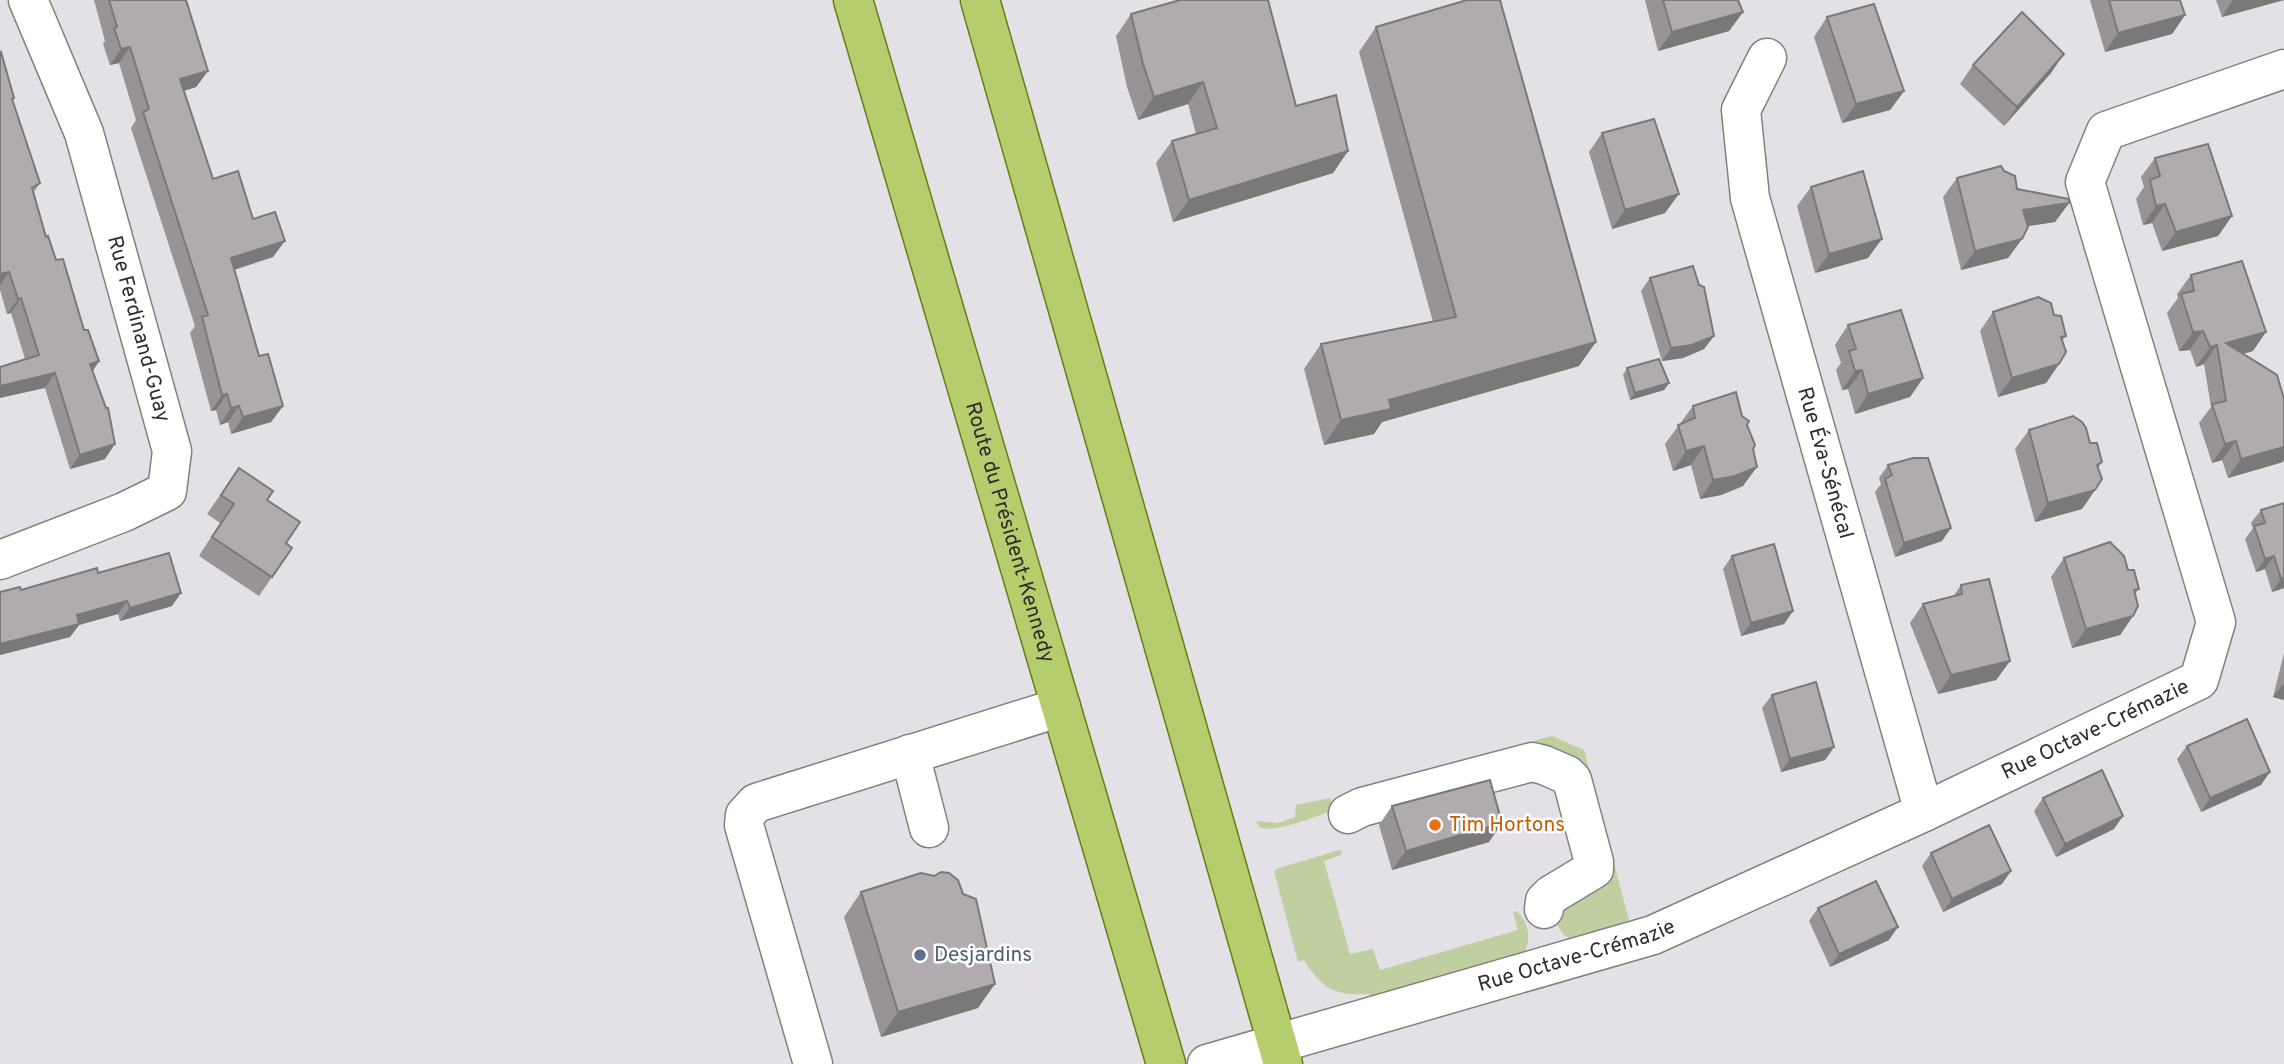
<svg xmlns="http://www.w3.org/2000/svg" width="2284" height="1064" font-family="Overpass,sans-serif">
	<style>
		.green { fill: #bfcfa0 }
		.lines { fill: none; stroke-linecap: round; stroke-linejoin: round }
		.minor-casing { stroke: #838084; stroke-width: 41 }
		.major-casing { stroke: #657f18; stroke-width: 41 }
		.minor { stroke: #fff; stroke-width: 38 }
		.major { stroke: #b5cd6d; stroke-width: 38 }
		.wall { fill: #979396 }
		.shaded-wall { fill: #7b787a }
		.building { fill: #b0abaf; stroke: #7b787a; stroke-width: 2 }
		.food-dot { fill: #e8710a; stroke: #fff; stroke-width: 2.5 }
		.service-dot { fill: #5c6f8a; stroke: #fff; stroke-width: 2.5 }
		.labels { text-anchor: middle; dominant-baseline: central; stroke-width: 5; stroke-linejoin: round; paint-order: stroke }
		.street-label { font-size: 21px; fill: #2e2c2e; stroke: #fff }
		.food-label { font-size: 21px; fill: #c56008; stroke: #fff; text-anchor: start }
		.service-label { font-size: 21px; fill: #4e5e75; stroke: #fff; text-anchor: start }
	</style>
	<rect width="100%" height="100%" fill="#e4e1e6"/>
	<g class="green">
		<path d="M1552 736 1584 750 1629 920 1574 940C1558 936 1557 921 1552 907L1592 879 1578 777 1394 779Z"/>
		<path d="M1330 798 1333 806 1331 811C1314 817 1274 834 1259 827L1257 821 1278 823 1295 817 1296 805Z"/>
		<path d="M1339 850 1342 852 1341 855 1324 861 1350 954 1373 949 1380 970 1518 930 1513 913 1516 911C1529 920 1532 942 1523 955L1371 999 1369 994C1335 996 1322 989 1304 960L1298 962 1274 871 1279 868Z"/>
	</g>
	<g class="lines">
		<defs>
			<g id="minor">
				<path id="s1" d="M1767 58 1741 110 1750 198 1924 812"/>
				<polyline points="0,560 124,512 167,491 172,451 84,133 28,0"/>
				<polyline points="910,754 929,828"/>
				<polyline points="1348,814 1362,807 1532,762 1544,765 1567,775 1572,780 1594,862 1594,869 1551,895 1545,901 1544,909"/>
				<polyline points="813,1064 744,825 745,815 756,803 1061,707"/>
				<path id="s2" d="M1207 1064 1653 935 1924 812 2199 680 2216 622 2085 182 2106 131 2284 69"/>
			</g>
			<g id="major">
				<path id="s3" d="M853 0 1166 1064"/>
				<polyline points="980,0 1283,1064"/>
			</g>
		</defs>
		<use href="#minor" class="minor-casing"/>
		<use href="#major" class="major-casing"/>
		<use href="#minor" class="minor"/>
		<use href="#major" class="major"/>
	</g>
	<g class="wall">
		<polygon points="94,0 186,0 208,71 196,87 184,91 213,179 253,219 273,257 234,270 259,356 283,406 271,422 231,434 228,422 220,425 216,410 211,411 190,333 195,326 131,128 136,120 119,63 110,65 103,44 105,41"/>
		<polygon points="1645,0 1738,0 1743,12 1729,31 1658,51"/>
		<polygon points="2090,0 2180,0 2185,15 2172,34 2105,52"/>
		<polygon points="2216,0 2284,0 2222,17"/>
		<polygon points="1131,14 1296,106 1348,151 1333,173 1173,222 1156,163 1172,141 1196,134 1188,104 1138,120 1127,87 1116,36"/>
		<polygon points="1827,17 1904,91 1890,110 1842,123 1814,37"/>
		<polygon points="1376,27 1579,366 1382,422 1374,434 1324,445 1304,369 1321,344 1433,322 1359,52"/>
		<polygon points="0,53 14,98 12,101 40,183 34,192 46,237 84,330 99,361 93,371 105,459 70,469 45,388 25,359 11,313 7,314 0,290"/>
		<polygon points="1973,65 2051,73 2004,126 1960,84"/>
		<polygon points="1602,133 1665,213 1612,229 1589,152"/>
		<polygon points="2155,158 2232,216 2218,236 2162,251 2152,223 2143,225 2136,199 2144,187 2141,177"/>
		<polygon points="1957,178 2017,189 2069,203 2055,222 2028,226 2022,239 2008,258 1961,270 1943,197"/>
		<polygon points="1811,187 1868,258 1815,273 1797,206"/>
		<polygon points="2191,275 2253,351 2243,354 2283,462 2228,478 2222,460 2212,463 2199,423 2211,407 2204,364 2196,367 2190,350 2179,351 2167,313 2178,298 2177,294"/>
		<polygon points="1650,278 1714,336 1704,349 1683,358 1662,361 1641,291"/>
		<polygon points="1993,312 2054,315 2066,336 2062,341 2059,364 2046,383 1998,397 1980,331"/>
		<polygon points="1848,325 1923,378 1910,397 1855,414 1848,389 1842,390 1836,370 1841,363 1835,345"/>
		<polygon points="1627,368 1669,383 1664,390 1630,400 1623,375"/>
		<polygon points="1693,406 1742,416 1747,425 1753,449 1743,486 1721,495 1700,499 1691,465 1673,471 1665,444"/>
		<polygon points="2029,430 2090,443 2102,462 2098,468 2095,490 2082,509 2035,522 2015,449"/>
		<polygon points="1888,465 1942,541 1895,557 1875,492 1881,484 1879,478"/>
		<polygon points="239,468 267,500 286,543 272,577 259,596 199,556 220,523 207,514"/>
		<polygon points="2261,510 2284,588 2272,592 2265,569 2256,572 2245,539 2253,528 2251,523"/>
		<polygon points="1732,556 1793,611 1784,624 1741,636 1723,569"/>
		<polygon points="2064,558 2128,570 2139,589 2135,594 2133,616 2120,635 2072,648 2051,577"/>
		<polygon points="1961,585 2010,661 1996,680 1938,694 1910,623 1923,604 1953,597"/>
		<polygon points="21,590 172,606 120,621 118,614 79,625 70,637 0,655 0,592"/>
		<polygon points="2284,653 2284,700 2273,697"/>
		<polygon points="1772,695 1834,747 1825,760 1781,772 1762,708"/>
		<polygon points="2187,746 2261,785 2201,812 2177,759"/>
		<polygon points="2043,798 2114,829 2056,857 2034,811"/>
		<polygon points="1392,806 1489,842 1392,870 1379,825"/>
		<polygon points="1931,853 2002,884 1943,912 1922,866"/>
		<polygon points="861,892 978,1008 881,1037 844,917"/>
		<polygon points="1818,908 1889,940 1830,967 1809,921"/>
	</g>
	<g class="shaded-wall">
		<polygon points="2233,0 2284,0 2222,17"/>
		<polygon points="1743,12 1729,31 1658,51 1672,32"/>
		<polygon points="2185,15 2172,34 2105,52 2118,33"/>
		<polygon points="130,47 119,63 110,65 121,49"/>
		<polygon points="2064,54 2051,73 2004,126 2017,107"/>
		<polygon points="208,71 196,87 169,95 180,79"/>
		<polygon points="1203,82 1188,104 1138,120 1154,97"/>
		<polygon points="1904,91 1890,110 1842,123 1856,104"/>
		<polygon points="1348,151 1333,173 1173,222 1189,200"/>
		<polygon points="1679,194 1665,213 1612,229 1625,210"/>
		<polygon points="2069,203 2055,222 2010,229 2023,210"/>
		<polygon points="2165,204 2152,223 2143,225 2156,206"/>
		<polygon points="2232,216 2218,236 2162,251 2176,232"/>
		<polygon points="1882,239 1868,258 1815,273 1829,254"/>
		<polygon points="2022,239 2008,258 1961,270 1975,251"/>
		<polygon points="285,241 273,257 220,274 231,258"/>
		<polygon points="9,272 0,285 0,274"/>
		<polygon points="21,298 11,313 7,314 18,299"/>
		<polygon points="2203,331 2190,350 2179,351 2193,332"/>
		<polygon points="2266,332 2253,351 2220,360 2226,343"/>
		<polygon points="1714,336 1704,349 1683,358 1662,361 1671,348"/>
		<polygon points="1596,342 1579,366 1382,422 1374,434 1324,445 1341,420 1389,400"/>
		<polygon points="2217,345 2204,364 2196,367 2210,347"/>
		<polygon points="99,361 89,376 90,364"/>
		<polygon points="2059,364 2046,383 1998,397 2012,378"/>
		<polygon points="1862,370 1848,389 1842,390 1855,371"/>
		<polygon points="55,373 45,388 0,398 0,386"/>
		<polygon points="1923,378 1910,397 1855,414 1868,394"/>
		<polygon points="1669,383 1664,390 1630,400 1635,393"/>
		<polygon points="227,394 216,410 211,411 222,395"/>
		<polygon points="239,406 228,422 220,425 231,408"/>
		<polygon points="283,406 271,422 231,434 243,417"/>
		<polygon points="2236,441 2222,460 2212,463 2225,444"/>
		<polygon points="115,444 105,459 70,469 80,455"/>
		<polygon points="1704,446 1691,465 1673,471 1686,451"/>
		<polygon points="2284,447 2284,460 2283,462 2228,478 2241,459"/>
		<polygon points="1757,467 1743,486 1721,495 1700,499 1713,480"/>
		<polygon points="2095,490 2082,509 2035,522 2048,503"/>
		<polygon points="1951,528 1942,541 1895,557 1904,543"/>
		<polygon points="2274,556 2265,569 2256,572 2265,559"/>
		<polygon points="2284,578 2284,588 2272,592 2281,579"/>
		<polygon points="181,593 172,606 120,621 130,608"/>
		<polygon points="127,601 118,614 79,625 70,637 0,655 0,644 77,615"/>
		<polygon points="1793,611 1784,624 1741,636 1751,623"/>
		<polygon points="2133,616 2120,635 2072,648 2086,629"/>
		<polygon points="2010,661 1996,680 1938,694 1951,675"/>
		<polygon points="2283,684 2284,685 2284,700 2273,697"/>
		<polygon points="1834,747 1825,760 1781,772 1790,759"/>
		<polygon points="2270,772 2261,785 2201,812 2210,798"/>
		<polygon points="2123,816 2114,829 2056,857 2065,844"/>
		<polygon points="1502,823 1489,842 1392,870 1406,851"/>
		<polygon points="2011,871 2002,884 1943,912 1952,899"/>
		<polygon points="1898,927 1889,940 1830,967 1839,954"/>
		<polygon points="995,984 978,1008 881,1037 898,1012"/>
	</g>
	<g class="building">
		<polygon points="109,0 186,0 208,71 180,79 213,179 238,171 253,219 275,212 285,241 231,258 259,356 268,354 283,406 243,417 239,406 231,408 227,394 222,395 202,317 208,315 143,112 149,109 130,47 121,49 114,28 117,27"/>
		<polygon points="1180,0 1268,0 1296,106 1336,95 1348,151 1189,200 1172,141 1217,128 1203,82 1154,97 1143,64 1131,14"/>
		<polygon points="1467,0 1500,0 1596,342 1389,400 1391,409 1341,420 1321,344 1456,317 1376,27"/>
		<polygon points="1663,0 1738,0 1743,12 1672,32"/>
		<polygon points="2109,0 2180,0 2185,15 2118,33"/>
		<polygon points="1874,4 1904,91 1856,104 1827,17"/>
		<polygon points="2022,12 2064,54 2017,107 1973,65"/>
		<polygon points="1,52 14,98 12,99 40,183 32,188 46,237 48,236 56,260 63,259 84,330 88,330 99,361 90,364 106,408 108,408 115,444 80,455 55,373 0,386 0,367 39,355 21,298 18,299 9,272 0,274 0,53"/>
		<polygon points="1654,119 1679,194 1625,210 1602,133"/>
		<polygon points="2208,144 2232,216 2176,232 2165,204 2156,206 2150,180 2160,176 2155,158"/>
		<polygon points="2001,166 2004,171 2015,176 2017,189 2069,199 2069,203 2023,210 2028,227 2022,239 1975,251 1957,178"/>
		<polygon points="1863,171 1882,239 1829,254 1811,187"/>
		<polygon points="2242,261 2266,332 2226,343 2277,375 2284,399 2284,447 2241,459 2236,441 2225,444 2212,404 2226,401 2217,345 2210,347 2203,331 2193,332 2181,294 2194,291 2191,275"/>
		<polygon points="1693,266 1699,285 1704,287 1714,336 1692,345 1671,348 1650,278"/>
		<polygon points="2038,297 2051,303 2054,315 2061,316 2066,336 2061,337 2066,352 2059,364 2012,378 1993,312"/>
		<polygon points="1901,310 1923,378 1868,394 1862,370 1855,371 1849,351 1856,349 1848,325"/>
		<polygon points="1659,359 1669,383 1635,393 1627,368"/>
		<polygon points="1736,392 1742,416 1749,421 1747,425 1755,445 1753,449 1757,467 1735,476 1713,480 1704,446 1686,451 1678,425 1695,418 1693,406"/>
		<polygon points="2073,416 2082,422 2086,428 2090,443 2097,443 2102,462 2097,465 2102,479 2095,490 2048,503 2029,430"/>
		<polygon points="1913,458 1928,458 1951,528 1904,543 1885,479 1892,475 1888,465"/>
		<polygon points="239,468 273,491 267,500 300,522 286,543 292,548 272,577 212,537 234,504 221,495"/>
		<polygon points="2284,503 2284,578 2281,579 2274,556 2265,559 2254,526 2265,523 2261,510"/>
		<polygon points="2110,542 2124,556 2128,570 2134,570 2139,589 2134,590 2138,606 2133,616 2086,629 2064,558"/>
		<polygon points="1774,544 1793,611 1751,623 1732,556"/>
		<polygon points="169,553 181,593 130,608 127,601 77,615 79,624 0,644 0,592 20,587 21,590 97,568 98,573"/>
		<polygon points="1989,579 2010,661 1951,675 1923,604 1962,594 1961,585"/>
		<polygon points="1816,682 1834,747 1790,759 1772,695"/>
		<polygon points="2247,719 2270,772 2210,798 2187,746"/>
		<polygon points="2102,770 2123,816 2065,844 2043,798"/>
		<polygon points="1490,780 1502,823 1406,851 1392,806"/>
		<polygon points="1989,825 2011,871 1952,899 1931,853"/>
		<polygon points="941,872 949,873 958,880 963,894 976,899 995,984 898,1012 861,892 921,873 934,876"/>
		<polygon points="1876,881 1898,927 1839,954 1818,908"/>
	</g>
	<circle class="food-dot" cx="1435" cy="825" r="7"/>
	<circle class="service-dot" cx="920" cy="955" r="7"/>
	<g class="labels">
		<g class="street-label">
			<text transform="translate(138 329) rotate(75)">Rue Ferdinand-Guay</text>
			<text stroke="none"><textPath href="#s1" startOffset="422">Rue Éva-Sénécal</textPath></text>
			<text stroke="none"><textPath href="#s3" startOffset="555">Route du Président-Kennedy</textPath></text>
			<text stroke="none"><textPath href="#s2" startOffset="952">Rue Octave-Crémazie</textPath></text>
			<text stroke="none"><textPath href="#s2" startOffset="385">Rue Octave-Crémazie</textPath></text>
		</g>
		<g class="food-label">
			<text x="1449" y="825">Tim Hortons</text>
		</g>
		<g class="service-label">
			<text x="934" y="955">Desjardins</text>
		</g>
	</g>
</svg>
